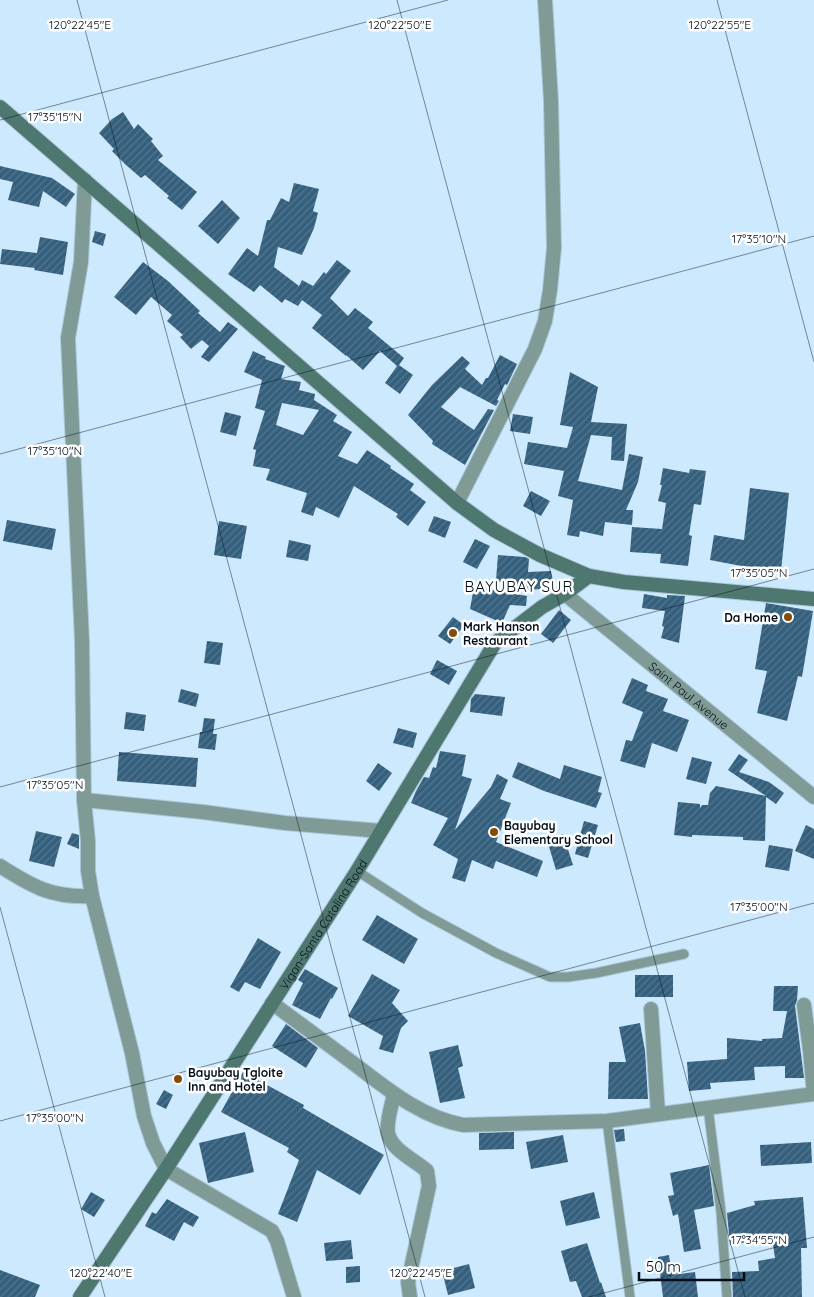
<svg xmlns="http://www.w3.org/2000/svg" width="814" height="1297" font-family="Quicksand,sans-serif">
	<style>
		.building { fill: url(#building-hatch); fill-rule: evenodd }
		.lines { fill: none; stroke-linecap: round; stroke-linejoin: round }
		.service-casing { stroke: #acc6d9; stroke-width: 11 }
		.minor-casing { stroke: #acc6d9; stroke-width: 16 }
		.secondary-casing { stroke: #acc6d9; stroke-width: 16 }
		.service { stroke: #809b95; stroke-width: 9 }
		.minor { stroke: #809b95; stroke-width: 14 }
		.secondary { stroke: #4e776f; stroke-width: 14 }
		.ticks { fill: none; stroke: #000d19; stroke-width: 1; stroke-opacity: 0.45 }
		.poi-dot { fill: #864b05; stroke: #fff; stroke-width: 2 }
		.labels { text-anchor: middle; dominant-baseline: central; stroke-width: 5; stroke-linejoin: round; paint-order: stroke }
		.poi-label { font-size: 12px; font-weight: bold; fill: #000d19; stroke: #fff; text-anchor: start }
		.street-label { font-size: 12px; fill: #000d19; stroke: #fff }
		.quarter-label { font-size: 15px; letter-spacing: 1px; fill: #000d19; stroke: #fff }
		.ticks-label { font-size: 12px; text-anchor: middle; fill: #000d19; stroke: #fff; stroke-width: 5; stroke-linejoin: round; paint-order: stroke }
	</style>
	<defs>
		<pattern id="building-hatch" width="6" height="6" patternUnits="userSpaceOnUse" patternTransform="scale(1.25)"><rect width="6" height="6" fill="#34607e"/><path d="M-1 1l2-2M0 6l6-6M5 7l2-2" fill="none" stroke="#54768d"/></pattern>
	</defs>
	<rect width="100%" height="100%" fill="#cde9fe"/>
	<g class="building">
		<polygon points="123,112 134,129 138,124 153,139 151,141 163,156 158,160 197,192 182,210 167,198 169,196 145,175 141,178 126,165 112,151 114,149 99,133 112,119"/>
		<polygon points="0,166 52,178 75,194 66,207 43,191 39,207 8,200 13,182 0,179"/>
		<polygon points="294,183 319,189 313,211 318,213 314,228 302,255 278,247 274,267 299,286 302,280 313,286 324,272 326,274 337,260 351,271 330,298 348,316 355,308 373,322 368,328 404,358 399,365 413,375 400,394 385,383 397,366 380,351 363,370 346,355 346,356 312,328 322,315 302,300 298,306 285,299 282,303 260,285 254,292 228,274 247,248 258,256 267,220 270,220 281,198 289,202"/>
		<polygon points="222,200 240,218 218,244 198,226"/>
		<polygon points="95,231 106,234 103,246 92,242"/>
		<polygon points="40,237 68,242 63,275 34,270 35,268 0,264 2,249 37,253"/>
		<polygon points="143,262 168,281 200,311 198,313 220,332 228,322 238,329 209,362 201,357 209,346 202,340 191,349 180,337 183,335 167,321 172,315 151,297 136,315 114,297"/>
		<path d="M253 351 266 357 265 359 285 366 281 379 301 382 299 390 315 394 314 400 337 415 333 421 352 432 338 456 357 464 367 450 391 466 390 468 414 484 410 490 426 502 408 526 396 517 398 514 354 486 339 518 316 507 313 516 301 512 307 493 266 480 270 469 253 466 256 450 253 449 265 411 255 408 262 380 244 372ZM282 403 319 410 303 435 276 425Z"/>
		<polygon points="500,355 517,364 507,385 505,384 497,400 499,401 496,406 460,387 441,407 474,430 488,409 494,410 465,465 432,444 433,441 408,415 432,385 462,356 470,363 465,369 482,385 486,378 488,378"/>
		<polygon points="570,372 598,387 591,422 627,424 624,461 611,460 612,437 591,435 578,481 622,490 629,454 643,457 638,482 626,510 633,510 632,525 605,522 603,536 580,531 579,537 567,535 573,500 558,496 564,471 524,464 528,442 567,448 573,427 560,425"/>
		<polygon points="225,412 241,416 236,436 220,432"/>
		<polygon points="513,414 533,417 530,434 510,431"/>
		<polygon points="663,468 689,473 690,469 706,471 701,505 694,504 689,535 692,536 688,566 660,563 661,554 630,552 632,527 662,529 666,503 658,501 662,485 660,485"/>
		<polygon points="750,488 789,493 781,571 752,568 710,560 714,535 744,540"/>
		<polygon points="531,491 550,501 541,516 523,506"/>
		<polygon points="434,516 451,522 445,538 428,531"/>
		<polygon points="7,520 56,529 52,550 3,541"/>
		<polygon points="219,521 247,526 241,559 214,555"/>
		<polygon points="475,539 490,546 477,569 463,562"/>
		<polygon points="289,540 311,545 308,561 286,557"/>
		<polygon points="498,555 525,557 529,559 528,572 551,571 553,588 517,591 496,580"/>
		<polygon points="474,587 527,596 526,606 510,605 502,623 470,609"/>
		<polygon points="644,594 667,598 667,595 685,596 679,643 661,638 664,627 662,626 665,611 642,608"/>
		<polygon points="766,603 813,611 802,677 798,676 787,721 757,713 767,671 755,669"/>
		<polygon points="559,610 571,620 553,643 541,634"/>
		<polygon points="453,617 464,625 450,644 438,636"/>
		<polygon points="207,641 223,643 220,665 204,663"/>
		<polygon points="437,660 457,671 449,685 430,674"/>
		<polygon points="632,678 648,685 646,691 668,699 663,711 689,720 677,752 652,743 645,768 620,761 626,740 632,741 643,712 622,703"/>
		<polygon points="181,689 199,694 196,707 178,702"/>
		<polygon points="475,694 505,697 502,716 470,712 471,699"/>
		<polygon points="126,712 146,715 144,731 124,729"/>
		<polygon points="204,718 215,719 213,734 217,734 215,750 198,748 200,732 202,732"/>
		<polygon points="398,728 417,733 413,748 393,743"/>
		<polygon points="440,751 466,755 462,776 472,779 455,830 491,787 497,774 508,780 500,799 511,803 496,842 543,861 537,877 496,861 493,869 472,860 465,882 452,878 458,859 433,845 448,818 411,803 416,791 424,777 429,778 433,767 436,768"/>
		<polygon points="119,752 198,758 196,787 117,781"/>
		<polygon points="739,754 748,760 739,772 769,782 784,793 776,804 766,797 765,841 743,840 743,837 692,835 692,837 674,835 678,802 700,804 700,808 702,805 708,805 710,793 716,786 766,796 728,770"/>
		<polygon points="692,757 712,762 706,784 686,779"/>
		<polygon points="518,762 560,779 564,765 602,777 598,792 602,793 596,808 544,791 512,777"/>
		<polygon points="378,763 392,773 379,791 366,781"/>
		<polygon points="584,821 598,825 588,858 575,854"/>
		<polygon points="806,825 814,829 814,859 795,851"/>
		<polygon points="36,831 62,837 54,867 29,861"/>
		<polygon points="72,833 79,835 79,849 67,844"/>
		<polygon points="563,834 573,865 556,870 547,840"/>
		<polygon points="769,845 793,849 789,871 765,867"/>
		<polygon points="377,915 418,939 404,964 362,940"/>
		<polygon points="258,938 281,952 260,989 245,982 239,992 230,987"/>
		<polygon points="305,969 338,988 332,999 331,998 320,1019 292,1005 303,983 298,980"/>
		<polygon points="372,974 400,990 392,1003 408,1021 401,1028 393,1053 379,1049 383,1036 348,1016"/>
		<rect x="635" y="975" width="38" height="22"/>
		<polygon points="774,986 798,986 797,1000 795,1006 804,1078 785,1078 785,1066 754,1067 755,1080 710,1083 711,1089 689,1091 687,1062 727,1059 727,1038 762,1041 762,1039 782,1038 787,1011 773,1011"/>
		<polygon points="640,1023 645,1051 648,1099 608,1099 609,1062 626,1062 619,1027"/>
		<polygon points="286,1024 318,1048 306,1068 272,1046"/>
		<polygon points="458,1045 463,1066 458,1068 465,1098 440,1103 429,1052"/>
		<polygon points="243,1072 304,1105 303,1108 384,1155 360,1195 317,1170 297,1222 278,1214 299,1160 287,1152 289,1148 221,1112"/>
		<polygon points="164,1090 173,1095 166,1109 156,1104"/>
		<polygon points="624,1129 625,1141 616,1142 614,1130"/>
		<polygon points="245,1132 254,1172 208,1183 199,1143"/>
		<polygon points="514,1132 514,1149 479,1150 479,1133"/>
		<polygon points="563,1135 568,1162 531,1169 526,1142"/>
		<polygon points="811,1142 812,1163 761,1166 760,1145"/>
		<polygon points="709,1165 714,1206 694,1210 701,1249 684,1252 678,1214 673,1216 668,1196 674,1195 670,1173"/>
		<polygon points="91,1192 105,1200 94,1217 81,1209"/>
		<polygon points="594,1192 600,1218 566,1226 560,1201"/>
		<polygon points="803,1197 807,1248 801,1248 802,1297 733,1297 732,1272 759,1271 758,1261 775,1258 772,1238 730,1245 727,1213 755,1205 754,1201"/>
		<polygon points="167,1199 199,1217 193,1227 184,1222 174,1241 145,1226 152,1212 156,1214"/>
		<polygon points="351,1240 353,1259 326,1261 324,1243"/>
		<polygon points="587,1243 600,1283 601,1282 606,1297 582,1297 576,1281 570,1282 561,1251"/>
		<polygon points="669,1255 672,1275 695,1272 698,1297 663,1297 658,1257"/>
		<polygon points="469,1264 475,1288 448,1295 442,1271"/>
		<polygon points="360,1266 360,1282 346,1283 346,1267"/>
		<polygon points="0,1270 40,1285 35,1297 0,1297"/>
	</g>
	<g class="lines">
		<defs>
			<g id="service">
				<polyline points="357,871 422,913 496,953 550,977 568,977 596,973 684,954"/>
				<polyline points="708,1107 721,1212 727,1297"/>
				<polyline points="607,1121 630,1297"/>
			</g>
			<g id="minor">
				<polyline points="85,180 81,262 68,338 82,641 84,800 88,841 88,871 92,896 132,1053 144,1116 153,1143 166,1169 272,1231 277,1241 294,1297"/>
				<polyline points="457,503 535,349 545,321 550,290 554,248 551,101 545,0"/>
				<path id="s1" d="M565 594 814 797"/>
				<polyline points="84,800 203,812 285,823 381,831"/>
				<path d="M0 866C33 887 52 898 92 896"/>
				<path d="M272 1003C299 1023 326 1043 353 1063 386 1088 420 1117 463 1125L607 1121 814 1094"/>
				<polyline points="804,1005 810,1050 814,1094"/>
				<polyline points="651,1009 658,1113"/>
				<path d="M394 1094C392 1105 386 1121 388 1133 391 1150 415 1160 427 1171L429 1186 408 1282 410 1297"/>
			</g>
			<g id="secondary">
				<polyline points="0,107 457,503 494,530 540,555 589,576 624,582 814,599"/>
				<path id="s2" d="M80 1297 166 1169 357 871 495 643 542 607 565 594 589 576"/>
			</g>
		</defs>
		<use href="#service" class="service-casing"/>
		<use href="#minor" class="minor-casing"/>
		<use href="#secondary" class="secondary-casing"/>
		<use href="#service" class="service"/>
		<use href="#minor" class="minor"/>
		<use href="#secondary" class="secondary"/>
	</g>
	<path class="ticks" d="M77 0 425 1297M397 0 745 1297M717 0 814 362M0 120 448 0M0 454 814 236M0 787 814 569M0 907 105 1297M0 1121 814 903M589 1297 814 1237"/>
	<g class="poi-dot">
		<circle cx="788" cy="617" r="5"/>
		<circle cx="453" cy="633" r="5"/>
		<circle cx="494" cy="832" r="5"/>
		<circle cx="178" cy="1079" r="5"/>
	</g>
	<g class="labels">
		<g class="poi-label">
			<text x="778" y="617" text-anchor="end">Da Home</text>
			<text x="463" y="626">Mark Hanson<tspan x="463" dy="14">Restaurant</tspan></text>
			<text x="504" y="825">Bayubay<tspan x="504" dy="14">Elementary School</tspan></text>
			<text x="188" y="1072">Bayubay Tgloite<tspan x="188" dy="14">Inn and Hotel</tspan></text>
		</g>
		<g class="street-label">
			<text stroke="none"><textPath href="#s1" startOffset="160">Saint Paul Avenue</textPath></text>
			<text stroke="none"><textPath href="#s2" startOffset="445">Vigan-Santa Catalina Road</textPath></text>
		</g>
		<g class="quarter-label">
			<text x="519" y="586">BAYUBAY SUR</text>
		</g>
	</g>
	<g class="ticks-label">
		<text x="80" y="29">120°22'45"E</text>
		<text x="400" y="29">120°22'50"E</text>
		<text x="720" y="29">120°22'55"E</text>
		<text x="55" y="121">17°35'15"N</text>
		<text x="759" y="243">17°35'10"N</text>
		<text x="55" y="455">17°35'10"N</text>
		<text x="759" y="577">17°35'05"N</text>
		<text x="55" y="789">17°35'05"N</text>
		<text x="759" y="911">17°35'00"N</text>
		<text x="55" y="1122">17°35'00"N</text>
		<text x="759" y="1244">17°34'55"N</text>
		<text x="101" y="1277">120°22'40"E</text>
		<text x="421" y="1277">120°22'45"E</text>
	</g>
	<path d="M639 1272v8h105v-8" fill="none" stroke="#000d19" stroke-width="2.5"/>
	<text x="646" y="1272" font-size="15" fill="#000d19" stroke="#ffffff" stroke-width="4" paint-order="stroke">50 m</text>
</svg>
